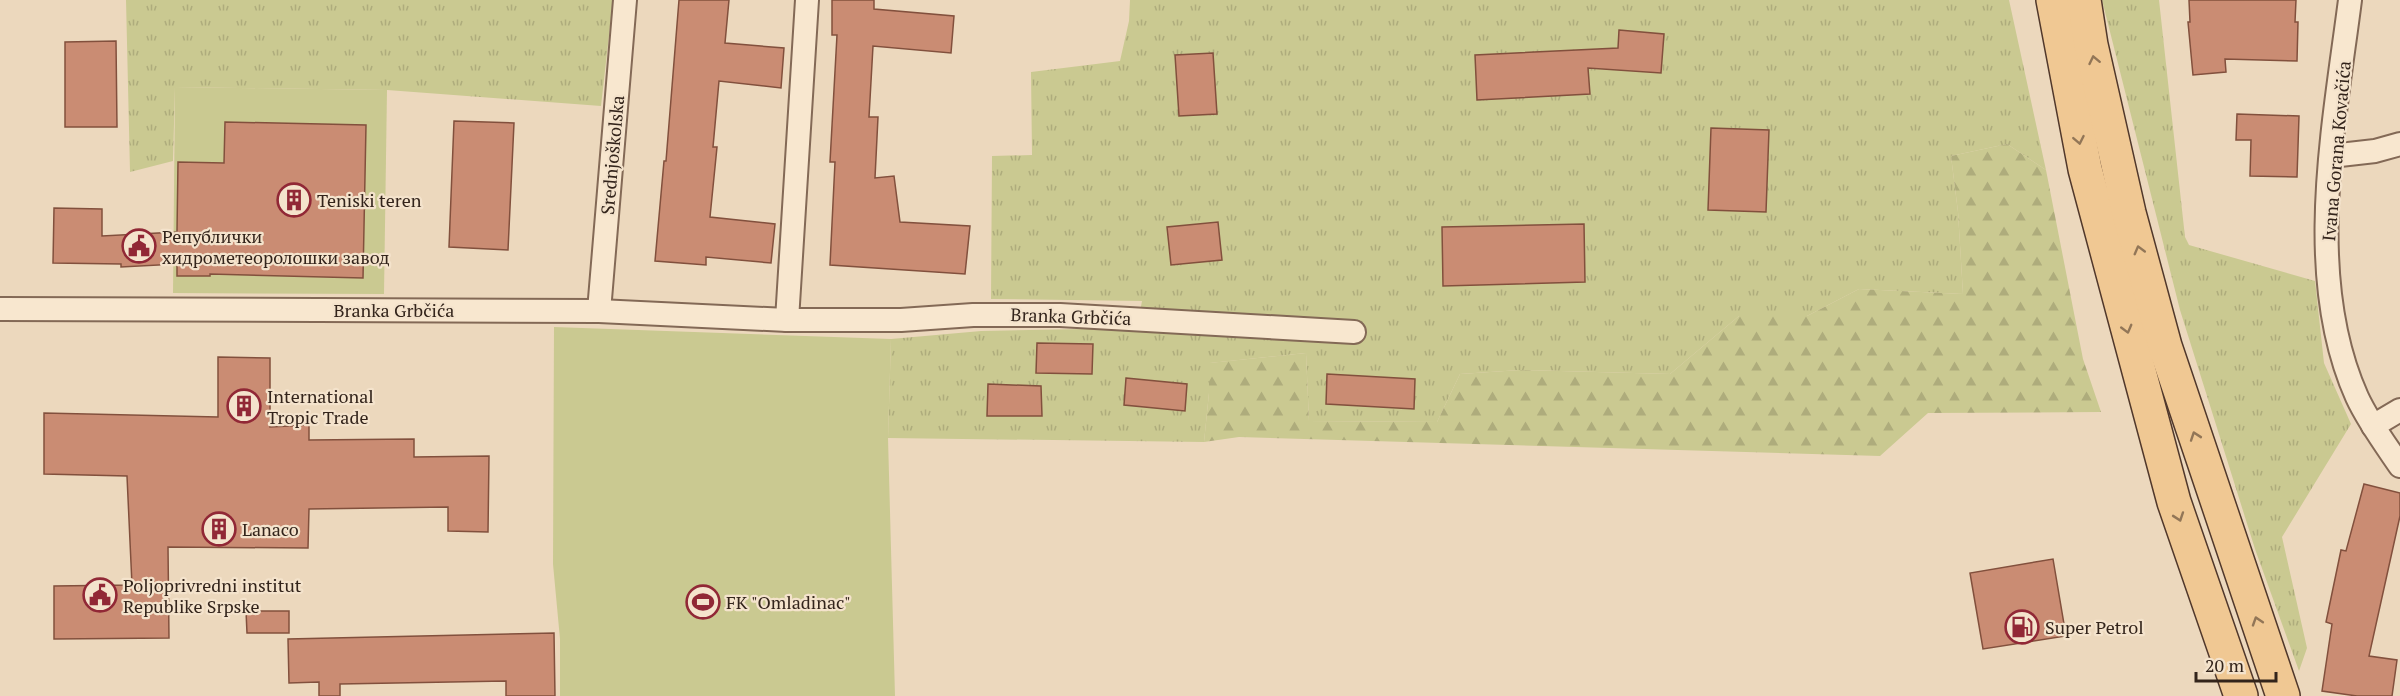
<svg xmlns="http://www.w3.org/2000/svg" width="2400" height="696" font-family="'PT Serif',serif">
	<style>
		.grass { fill: url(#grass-tufts) }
		.forest { fill: url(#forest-firs) }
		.green { fill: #cac991 }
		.building { fill: #ca8c73; stroke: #82503d; stroke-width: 1.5 }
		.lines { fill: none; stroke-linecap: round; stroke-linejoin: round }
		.minor-casing { stroke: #836956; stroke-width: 26 }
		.primary-casing { stroke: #51382b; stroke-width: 36 }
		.minor { stroke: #f8e7cf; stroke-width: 22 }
		.primary { stroke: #f0c893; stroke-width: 33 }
		.oneway { stroke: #927657 }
		.labels { text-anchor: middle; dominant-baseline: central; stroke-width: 4.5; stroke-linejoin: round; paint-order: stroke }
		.street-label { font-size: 18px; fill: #33241b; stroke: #f4e3cc }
		.poi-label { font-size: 18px; fill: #33241b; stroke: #f4e3cc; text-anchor: start }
	</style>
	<defs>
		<pattern id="grass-tufts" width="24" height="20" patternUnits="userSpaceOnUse" patternTransform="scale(1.5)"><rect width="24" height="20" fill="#cac991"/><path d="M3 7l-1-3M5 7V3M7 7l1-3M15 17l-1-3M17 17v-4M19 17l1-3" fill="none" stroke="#aeac7c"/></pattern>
		<pattern id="forest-firs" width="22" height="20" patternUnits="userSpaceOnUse" patternTransform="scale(1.5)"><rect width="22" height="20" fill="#cac991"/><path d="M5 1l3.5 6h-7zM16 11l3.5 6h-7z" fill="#aeac7c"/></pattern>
	</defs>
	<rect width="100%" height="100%" fill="#ecd8bd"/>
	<g class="grass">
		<polygon points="126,0 613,0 601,106 387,90 175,87 173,161 130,172"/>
		<polygon points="1130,0 2009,0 2046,170 2007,144 1951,156 1958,212 1963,294 1859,289 1807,316 1739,316 1670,374 1520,370 1460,374 1437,422 1309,421 1306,353 1210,363 1209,393 1204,442 888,438 891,339 981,331 1137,328 1142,301 991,299 992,156 1032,155 1031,72 1120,61 1129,21"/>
		<polygon points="2102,0 2159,0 2185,237 2189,245 2315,281 2324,363 2351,424 2282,537 2307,648 2299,671 2255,549 2180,310"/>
	</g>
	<polygon class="forest" points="2007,144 2046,170 2083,359 2101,412 1928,413 1880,456 1239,437 1204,442 1209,393 1209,363 1306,353 1309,421 1437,422 1460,374 1520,370 1670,374 1739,316 1807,316 1859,289 1963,294 1958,212 1951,156"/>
	<g class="green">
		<polygon points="175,87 387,90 384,294 173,293"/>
		<polygon points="554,327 891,339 888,438 895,696 560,696 560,639 553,564"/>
	</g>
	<g class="building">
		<polygon points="679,0 729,0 725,43 784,48 781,88 719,81 713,147 717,147 710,217 775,224 771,263 706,257 706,265 655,261 664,161 666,161"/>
		<polygon points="832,0 874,0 874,9 954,16 951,53 873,46 869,117 878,117 875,178 894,176 900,222 970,226 965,274 830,265 835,162 830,162 837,35 832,35"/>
		<polygon points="2189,0 2296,0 2295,22 2298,22 2297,61 2225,59 2226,72 2193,75 2188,22 2190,22"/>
		<polygon points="1619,30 1664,34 1661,73 1588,68 1590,94 1477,100 1475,55 1618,48"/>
		<polygon points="116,41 117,127 65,127 65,42"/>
		<polygon points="1213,53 1217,114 1179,116 1175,55"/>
		<polygon points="2237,114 2299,116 2297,177 2250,176 2251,140 2236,140"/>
		<polygon points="454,121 514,123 508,250 449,247"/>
		<polygon points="225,122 366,125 363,278 210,274 210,276 177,276 177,264 121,267 121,264 53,263 54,208 102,209 102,236 177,232 178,162 224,163"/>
		<polygon points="1711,128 1769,130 1766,212 1708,210"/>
		<polygon points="1218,222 1222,260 1171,265 1167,227"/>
		<polygon points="1584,224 1585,282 1443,286 1442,227"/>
		<polygon points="1037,343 1093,344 1092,374 1036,373"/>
		<polygon points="218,357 270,358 270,427 309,425 309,440 414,439 414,457 489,456 488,532 448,531 448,507 309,509 308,548 168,547 169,638 54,639 54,586 132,585 127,476 44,474 44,413 218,417"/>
		<polygon points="1327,374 1415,379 1414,409 1326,404"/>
		<polygon points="1126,378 1187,384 1185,411 1124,405"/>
		<polygon points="988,384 1041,386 1042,416 987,416"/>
		<polygon points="2364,484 2400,493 2400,516 2369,656 2397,660 2392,696 2357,696 2322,691 2332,624 2326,622 2341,550 2346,551"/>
		<polygon points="2053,559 2066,636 1983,649 1970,573"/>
		<polygon points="246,611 289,611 289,633 247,633"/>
		<polygon points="554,633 555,696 506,696 506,681 340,684 340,696 319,696 319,682 289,683 288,639"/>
	</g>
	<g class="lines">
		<defs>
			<g id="minor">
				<path d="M2350 0C2334 125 2303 277 2357 397 2368 421 2385 444 2400 466"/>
				<polyline points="2331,156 2375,151 2400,144"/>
				<polyline points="0,309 599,311 787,320 901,320 973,315 1060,315 1354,332"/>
				<polyline points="599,311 625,0"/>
				<polyline points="787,320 807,0"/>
				<polyline points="2373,426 2400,410"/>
			</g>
			<g id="primary">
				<polyline points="2053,0 2085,169 2174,502 2241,696"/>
				<polyline points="2084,0 2091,45 2129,213 2165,346 2283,696"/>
			</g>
		</defs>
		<use href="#minor" class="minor-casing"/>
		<use href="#primary" class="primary-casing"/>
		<use href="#minor" class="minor"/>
		<use href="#primary" class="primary"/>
	</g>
	<defs><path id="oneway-chevron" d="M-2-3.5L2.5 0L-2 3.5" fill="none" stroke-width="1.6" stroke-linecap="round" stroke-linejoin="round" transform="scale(1.5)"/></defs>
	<g class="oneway">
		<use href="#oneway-chevron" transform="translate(2094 60) rotate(-102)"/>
		<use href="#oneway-chevron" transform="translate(2079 140) rotate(79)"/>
		<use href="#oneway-chevron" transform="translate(2139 250) rotate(-105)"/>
		<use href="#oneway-chevron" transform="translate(2127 329) rotate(75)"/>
		<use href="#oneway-chevron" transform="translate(2195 436) rotate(-109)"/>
		<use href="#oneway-chevron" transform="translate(2179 517) rotate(71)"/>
		<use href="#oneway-chevron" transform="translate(2257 621) rotate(-108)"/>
	</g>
	<defs>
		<symbol id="building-ring" viewBox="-11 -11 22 22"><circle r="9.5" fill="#f4e3cc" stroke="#912836" stroke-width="1.5"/><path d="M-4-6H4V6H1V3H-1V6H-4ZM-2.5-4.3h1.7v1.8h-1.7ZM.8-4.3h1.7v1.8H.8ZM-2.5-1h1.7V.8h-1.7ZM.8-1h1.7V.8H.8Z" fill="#912836"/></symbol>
		<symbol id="civic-ring" viewBox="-11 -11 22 22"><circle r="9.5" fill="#f4e3cc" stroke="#912836" stroke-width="1.5"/><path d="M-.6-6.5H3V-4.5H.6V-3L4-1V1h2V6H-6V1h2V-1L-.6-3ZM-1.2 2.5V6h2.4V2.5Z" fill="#912836"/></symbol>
		<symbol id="stadium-ring" viewBox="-11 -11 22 22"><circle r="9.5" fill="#f4e3cc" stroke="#912836" stroke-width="1.5"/><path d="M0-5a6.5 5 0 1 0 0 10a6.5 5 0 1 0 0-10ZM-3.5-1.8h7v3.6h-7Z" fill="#912836"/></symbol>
		<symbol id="fuel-ring" viewBox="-11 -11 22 22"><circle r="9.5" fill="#f4e3cc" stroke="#912836" stroke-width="1.5"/><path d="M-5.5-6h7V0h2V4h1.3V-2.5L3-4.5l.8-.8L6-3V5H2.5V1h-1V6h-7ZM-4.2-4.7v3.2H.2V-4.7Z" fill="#912836"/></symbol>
	</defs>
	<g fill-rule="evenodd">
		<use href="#building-ring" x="275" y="181" width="38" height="38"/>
		<use href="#civic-ring" x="120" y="227" width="38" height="38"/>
		<use href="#building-ring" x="225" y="387" width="38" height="38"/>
		<use href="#building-ring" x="200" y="510" width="38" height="38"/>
		<use href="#civic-ring" x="81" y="576" width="38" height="38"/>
		<use href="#stadium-ring" x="684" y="583" width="38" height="38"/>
		<use href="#fuel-ring" x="2003" y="608" width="38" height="38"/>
	</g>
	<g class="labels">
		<g class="street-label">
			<text transform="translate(2336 151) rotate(-85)">Ivana Gorana Kovačića</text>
			<text transform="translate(612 155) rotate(-85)">Srednjoškolska</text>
			<text x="394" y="310">Branka Grbčića</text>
			<text transform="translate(1071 316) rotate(2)">Branka Grbčića</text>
		</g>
		<g class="poi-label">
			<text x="317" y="200">Teniski teren</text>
			<text x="162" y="236">Републички<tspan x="162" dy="21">хидрометеоролошки завод</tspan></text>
			<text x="267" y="396">International<tspan x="267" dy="21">Tropic Trade</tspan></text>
			<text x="242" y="529">Lanaco</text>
			<text x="123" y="585">Poljoprivredni institut<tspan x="123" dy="21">Republike Srpske</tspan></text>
			<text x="726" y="602">FK "Omladinac"</text>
			<text x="2045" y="627">Super Petrol</text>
		</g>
	</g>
	<path d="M2196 672v9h80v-9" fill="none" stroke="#33241b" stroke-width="3"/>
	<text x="2205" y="672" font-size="18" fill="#33241b" stroke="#f4e3cc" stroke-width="4.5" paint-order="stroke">20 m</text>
</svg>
